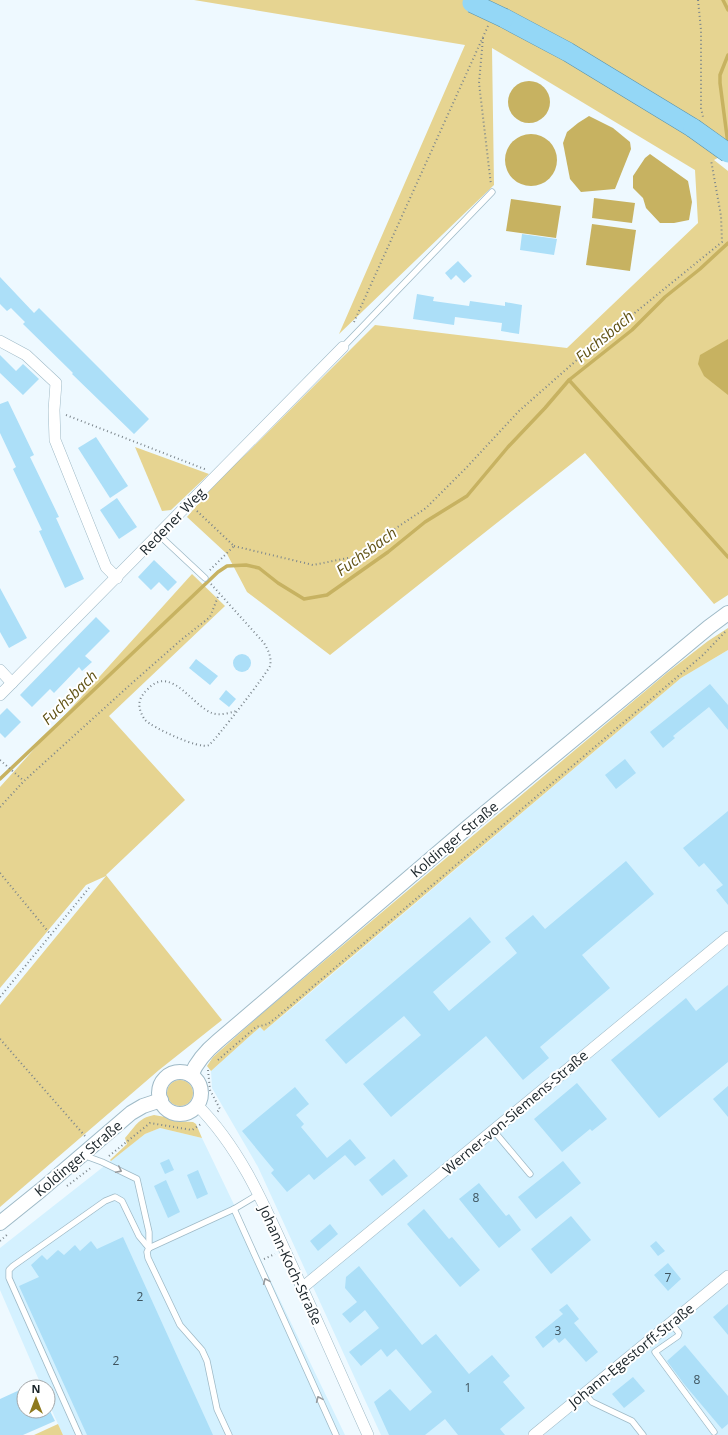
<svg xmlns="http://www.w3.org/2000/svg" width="728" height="1435" font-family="'Open Sans',sans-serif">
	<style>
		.built { fill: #d4f1ff }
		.green { fill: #e6d491 }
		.water { fill: #c7b261 }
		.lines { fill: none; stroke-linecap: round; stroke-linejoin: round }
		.stream { stroke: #c7b261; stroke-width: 3.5 }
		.building { fill: #acdff8 }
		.service-casing { stroke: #9fbac7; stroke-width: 7 }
		.minor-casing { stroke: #9fbac7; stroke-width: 12 }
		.tertiary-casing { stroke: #9fbac7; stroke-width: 16 }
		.trunk-casing { stroke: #5892ac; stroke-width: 20 }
		.path { stroke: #7c868c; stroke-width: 2; stroke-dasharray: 1 3; stroke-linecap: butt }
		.service { stroke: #fff; stroke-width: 5.5 }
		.minor { stroke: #fff; stroke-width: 11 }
		.tertiary { stroke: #fff; stroke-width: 14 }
		.trunk { stroke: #94d7f6; stroke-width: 19 }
		.trunk-bridge-casing { stroke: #5892ac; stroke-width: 20; stroke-linecap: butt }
		.trunk-bridge { stroke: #94d7f6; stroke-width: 19 }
		.oneway { stroke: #989c9f }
		.labels { text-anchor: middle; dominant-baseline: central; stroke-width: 4; stroke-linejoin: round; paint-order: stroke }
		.number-label { font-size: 12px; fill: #3e535d }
		.street-label { font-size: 14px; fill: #1a2429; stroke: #fff }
		.water-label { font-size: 15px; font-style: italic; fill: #605214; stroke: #fff }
	</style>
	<rect width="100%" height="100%" fill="#eef9ff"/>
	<g class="built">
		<polygon points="728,650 728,1435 381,1435 258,1167 212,1088 211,1071 260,1027 264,1031 297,1004 681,678"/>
		<polygon points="160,1128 202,1138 345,1435 63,1435 48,1402 48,1387 42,1387 0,1290 0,1248 145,1134"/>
	</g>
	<g class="green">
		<polygon points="194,0 728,0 728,152 714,160 728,171 728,595 714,604 585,453 330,655 247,592 227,554 187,517 221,477 247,453 375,325 567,348 698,223 695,170 492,48 494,185 339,334 465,45"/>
		<polygon points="135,447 209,474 171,510 162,511"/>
		<polygon points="192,574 225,606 109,716 185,800 106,875 222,1020 159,1070 0,1207 0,1005 106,876 86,885 0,988 0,787"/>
		<polygon points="728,628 728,650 681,678 264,1031 260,1027 211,1071 207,1066 213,1057 259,1016 451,854 668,672 708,641"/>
		<circle cx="180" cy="1093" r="13"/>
		<path d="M154 1115 165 1117 174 1121 193 1122 196 1124 202 1138 160 1128 145 1134 111 1161 110 1160 127 1144 125 1138C135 1127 138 1118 154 1115Z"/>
		<polygon points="58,1424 63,1435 34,1435"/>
	</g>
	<g class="water">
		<circle cx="529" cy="102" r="21"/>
		<polygon points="589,116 613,128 630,142 631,149 615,189 581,192 570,179 563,143 567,132 578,123"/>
		<circle cx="531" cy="160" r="26"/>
		<polygon points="650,154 688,181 692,202 689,220 674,223 660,223 646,208 643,198 633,188 633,176 645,158"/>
		<polygon points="594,198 635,203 632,223 592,218"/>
		<polygon points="511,199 561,206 556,238 506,231"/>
		<polygon points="592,224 636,230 630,271 586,265"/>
		<polygon points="728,339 728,395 704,376 698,364 700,355"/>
	</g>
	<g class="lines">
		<g class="stream">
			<polyline points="723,0 728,10"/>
			<polyline points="728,55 720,75 720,83 728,144"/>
			<polyline points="569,380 728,557"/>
			<polyline points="0,779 218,572 227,566 246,565 259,568 278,583 304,599 327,595 388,552 425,522 467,496 508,447 545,408 569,380 632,330 665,297 700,269 728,243"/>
		</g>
	</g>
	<g class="building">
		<polygon points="522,234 557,239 554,255 520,250"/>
		<polygon points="458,261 472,276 464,283 456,275 451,280 445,273"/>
		<polygon points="0,277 34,313 39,308 103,372 149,419 134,434 72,374 73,373 23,324 25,322 11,308 7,311 0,304"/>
		<polygon points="417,294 434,297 433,301 469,306 470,301 505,306 505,302 522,305 519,334 501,331 502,323 455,317 454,325 413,319"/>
		<polygon points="0,355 16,371 23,364 39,379 23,395 0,373"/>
		<polygon points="8,401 34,455 30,457 59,517 56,518 84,579 65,588 39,531 42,530 13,469 16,467 0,433 0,404"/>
		<polygon points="96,437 128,486 110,498 78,448"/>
		<polygon points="117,498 137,527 119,539 100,510"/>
		<polygon points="154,560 177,582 168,591 159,582 151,590 138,577"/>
		<polygon points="0,588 27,638 9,648 0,632"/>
		<polygon points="96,617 110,631 85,656 92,662 82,671 79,667 54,693 50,689 32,707 20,695"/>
		<circle cx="242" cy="663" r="9"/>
		<polygon points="196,659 218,676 210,685 189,668"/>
		<polygon points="710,684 728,705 728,730 709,707 673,736 675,738 663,748 650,732"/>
		<polygon points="226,690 236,699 229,707 219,699"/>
		<polygon points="7,708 21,722 5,738 0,733 0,715"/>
		<polygon points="625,759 636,773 616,789 605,775"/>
		<polygon points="728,811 728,905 716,890 723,885 704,863 699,867 683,848"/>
		<polygon points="626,861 654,894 582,955 610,988 540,1047 549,1058 523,1080 486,1036 391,1117 363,1084 421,1035 404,1016 346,1064 325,1040 470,917 491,942 433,992 449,1011 517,953 505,938 533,915 545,929"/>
		<polygon points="728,985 728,1062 659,1118 611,1060 686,998 696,1011"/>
		<polygon points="577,1083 607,1119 592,1131 590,1129 562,1152 534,1119"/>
		<polygon points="728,1086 728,1117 713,1099"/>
		<polygon points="295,1087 309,1104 296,1115 304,1124 301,1127 327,1158 350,1139 366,1158 355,1166 345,1155 314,1180 309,1174 287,1192 271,1173 274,1170 242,1131"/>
		<polygon points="169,1159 174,1170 165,1174 160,1163"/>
		<polygon points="394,1159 408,1176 382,1196 369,1180"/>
		<polygon points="563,1161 581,1183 536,1219 518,1197"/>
		<polygon points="198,1170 208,1194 197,1199 187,1175"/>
		<polygon points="166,1180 180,1212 168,1218 154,1186"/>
		<polygon points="479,1183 506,1216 509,1214 521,1230 499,1248 459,1199"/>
		<polygon points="424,1209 449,1239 452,1237 480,1270 460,1287 407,1224"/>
		<polygon points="571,1216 591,1240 551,1274 531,1249"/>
		<polygon points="330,1224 338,1234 318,1251 310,1241"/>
		<polygon points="123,1237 213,1435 87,1435 19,1286 39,1277 31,1265 42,1255 47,1260 58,1250 64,1255 75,1245 80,1251 91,1241 97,1249"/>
		<polygon points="656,1241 665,1251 658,1256 650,1246"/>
		<polygon points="668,1263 681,1279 668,1291 654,1275"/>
		<polygon points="359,1266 422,1345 436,1334 469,1374 492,1355 510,1376 503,1382 525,1408 500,1429 505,1435 458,1435 445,1419 425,1435 389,1435 374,1402 390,1389 410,1411 432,1392 396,1349 387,1357 381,1349 361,1366 349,1352 379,1328 365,1310 350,1323 342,1314 357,1302 345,1288 346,1277"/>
		<polygon points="567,1304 579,1319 574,1323 598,1352 586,1362 565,1338 559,1343 555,1338 543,1348 535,1337 563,1314 559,1310"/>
		<polygon points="728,1304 728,1335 713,1317"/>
		<polygon points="685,1345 728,1396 728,1424 722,1429 684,1384 667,1361"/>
		<polygon points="633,1377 645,1391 624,1408 612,1394"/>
		<polygon points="24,1388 24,1411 50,1411 55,1421 23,1435 0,1435 0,1399"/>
	</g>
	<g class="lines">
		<defs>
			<g id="service">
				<polyline points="343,347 492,192"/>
				<polyline points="159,535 205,578"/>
				<polyline points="493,1130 530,1174"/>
				<polyline points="83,1155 102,1162 137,1179 149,1232 149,1248"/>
				<polyline points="234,1209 336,1435"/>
				<polyline points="671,1323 679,1333 678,1336 655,1352 714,1432"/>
				<polyline points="585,1394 592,1402 632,1421 643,1435"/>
				<polyline points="79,1435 9,1278 9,1270 13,1266 105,1201 115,1197 122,1201 139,1236 149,1248"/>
				<polyline points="229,1435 217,1409 207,1361 202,1350 180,1325 148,1258 147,1252 149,1248 234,1209 259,1194"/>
			</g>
			<g id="minor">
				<polyline points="0,341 26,355 56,383 54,410 55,440 106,567 117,578"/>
				<polyline points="0,670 12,683"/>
				<polyline points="0,695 343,347"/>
				<path d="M197 1105C239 1147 263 1202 287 1255 315 1315 341 1375 368 1435"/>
				<polyline points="302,1288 728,937"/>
				<polyline points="534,1435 728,1276"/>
			</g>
			<g id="tertiary">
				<circle cx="180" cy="1093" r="21"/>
				<path d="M191 1075C197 1061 206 1051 218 1041L468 827 709 627 728 613"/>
				<polyline points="0,1223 41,1190 131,1113 143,1106 161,1100"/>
			</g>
			<polyline id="trunk" points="504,18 568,52 693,128"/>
		</defs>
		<use href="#service" class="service-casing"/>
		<use href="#minor" class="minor-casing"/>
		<use href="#tertiary" class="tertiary-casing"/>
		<use href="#trunk" class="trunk-casing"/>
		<g class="path">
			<polyline points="698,0 701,30 701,108 703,117"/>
			<polyline points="483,38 479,83 491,185"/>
			<polyline points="354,322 488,26"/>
			<polyline points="66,415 207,470"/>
			<polyline points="197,511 234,546 209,571"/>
			<polyline points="234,546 313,565 353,557 426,508 467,467 519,411 578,359 722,242 721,216 711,160"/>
			<path d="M211 584 264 643C268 650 272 657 270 666 268 672 214 742 209 745 199 750 152 727 145 720 141 714 138 707 140 700 142 694 147 690 151 686 173 668 193 706 212 713 219 716 229 713 236 711"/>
			<polyline points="0,760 24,781"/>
			<polyline points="0,807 24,781 131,684 181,640 210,617 219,594"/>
			<polyline points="0,873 51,935"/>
			<polyline points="0,997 89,888"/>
			<polyline points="0,1039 85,1136"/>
			<polyline points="218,1060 256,1027 268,1024 277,1017 703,655 725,632"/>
			<polyline points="208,1070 210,1090 220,1109 217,1112"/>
			<polyline points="109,1156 150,1123 192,1130 201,1124"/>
			<polyline points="67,1186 92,1167"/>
			<polyline points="0,1241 9,1233"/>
			<polyline points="264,1259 275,1254"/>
		</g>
		<use href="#service" class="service"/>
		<use href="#minor" class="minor"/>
		<use href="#tertiary" class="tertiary"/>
		<use href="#trunk" class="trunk"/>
		<defs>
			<g id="trunk-bridge">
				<polyline points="472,3 504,18"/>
				<polyline points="693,128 728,153"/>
			</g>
		</defs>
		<use href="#trunk-bridge" class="trunk-bridge-casing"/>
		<use href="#trunk-bridge" class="trunk-bridge"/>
	</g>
	<defs><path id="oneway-chevron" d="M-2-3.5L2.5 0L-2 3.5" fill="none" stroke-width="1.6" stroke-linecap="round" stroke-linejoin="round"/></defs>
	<g class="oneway">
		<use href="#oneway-chevron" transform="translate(119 1170) rotate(26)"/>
		<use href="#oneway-chevron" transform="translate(266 1281) rotate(-114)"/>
		<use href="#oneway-chevron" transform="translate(319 1399) rotate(-114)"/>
	</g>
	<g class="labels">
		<g class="number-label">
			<text x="476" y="1197">8</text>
			<text x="668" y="1277">7</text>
			<text x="140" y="1296">2</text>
			<text x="558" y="1330">3</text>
			<text x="116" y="1360">2</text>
			<text x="697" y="1379">8</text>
			<text x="468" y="1387">1</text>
		</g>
		<g class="street-label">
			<text transform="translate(172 521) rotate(-46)">Redener Weg</text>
			<text transform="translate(454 839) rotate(-40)">Koldinger Straße</text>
			<text transform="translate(515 1112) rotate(-40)">Werner-von-Siemens-Straße</text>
			<text transform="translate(78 1158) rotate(-40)">Koldinger Straße</text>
			<text transform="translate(291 1265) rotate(65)">Johann-Koch-Straße</text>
			<text transform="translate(631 1355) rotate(-39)">Johann-Egestorff-Straße</text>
		</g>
		<g class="water-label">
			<text transform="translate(604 336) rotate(-40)">Fuchsbach</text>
			<text transform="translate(366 551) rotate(-36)">Fuchsbach</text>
			<text transform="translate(69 697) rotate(-44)">Fuchsbach</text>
		</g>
	</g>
	<g transform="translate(36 1399)"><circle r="19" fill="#ffffff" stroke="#a3a7a9"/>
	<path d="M0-3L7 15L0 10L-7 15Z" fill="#8e791e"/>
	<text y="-6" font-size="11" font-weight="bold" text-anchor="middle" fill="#1a2429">N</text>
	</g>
</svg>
